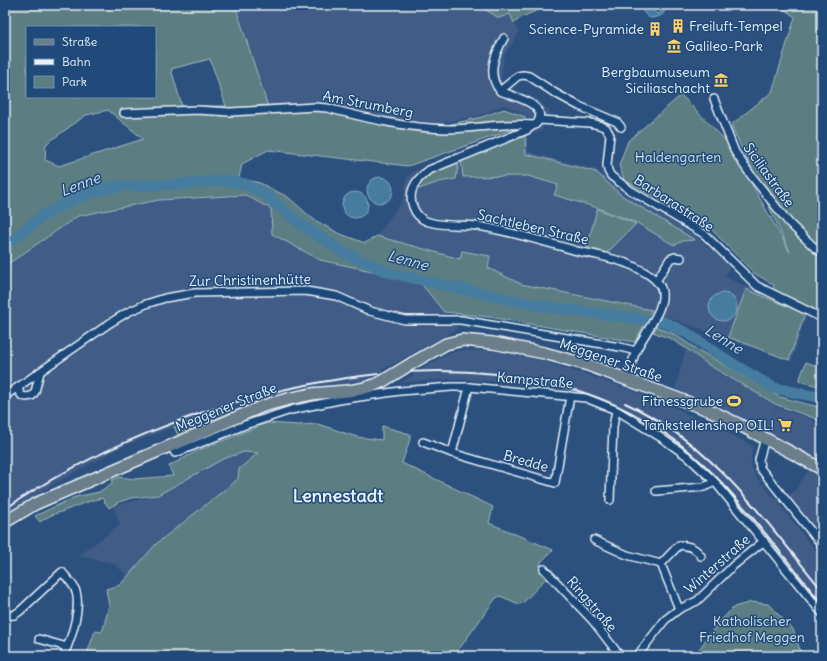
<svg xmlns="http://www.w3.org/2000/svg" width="827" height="661" font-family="Delius,sans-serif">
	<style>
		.built { fill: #3f5c87 }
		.green { fill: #5c7e83; stroke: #a2b8be; fill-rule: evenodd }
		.water { fill: #447ba0; stroke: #86aac3 }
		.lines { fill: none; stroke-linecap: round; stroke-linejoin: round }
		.river { stroke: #447ba0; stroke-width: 11 }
		.minor-casing { stroke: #e8f1f8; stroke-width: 10 }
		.primary-casing { stroke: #e8f1f8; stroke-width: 14 }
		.minor { stroke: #1f4a7a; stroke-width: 7 }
		.primary { stroke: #6b7e8b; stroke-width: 11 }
		.rail { stroke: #e8f1f8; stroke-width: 2 }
		.primary-bridge-casing { stroke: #e8f1f8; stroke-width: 14; stroke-linecap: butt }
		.primary-bridge { stroke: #6b7e8b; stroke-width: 11 }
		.labels { text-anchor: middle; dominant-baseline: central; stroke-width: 3; stroke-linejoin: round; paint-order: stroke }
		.poi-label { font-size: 14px; fill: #e8f1f8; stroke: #1f4a7a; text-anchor: end }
		.street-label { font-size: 14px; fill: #e8f1f8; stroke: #1f4a7a }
		.park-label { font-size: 14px; fill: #d3e0e6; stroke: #1f4a7a }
		.water-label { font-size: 15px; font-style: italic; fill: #cfdfeb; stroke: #1f4a7a }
		.district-label { font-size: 18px; font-weight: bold; fill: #e8f1f8; stroke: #1f4a7a }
	</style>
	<rect width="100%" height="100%" fill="#2c517f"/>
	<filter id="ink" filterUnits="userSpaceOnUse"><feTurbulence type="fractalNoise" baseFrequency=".025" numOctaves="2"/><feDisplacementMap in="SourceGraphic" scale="8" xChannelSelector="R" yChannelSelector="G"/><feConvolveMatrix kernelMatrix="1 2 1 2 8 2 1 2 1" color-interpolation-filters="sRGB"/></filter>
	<g filter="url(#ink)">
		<g class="built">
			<polygon points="235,5 478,5 499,18 510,14 519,32 504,56 501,80 517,92 537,99 550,112 541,131 527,136 528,152 597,170 624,194 695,235 730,266 725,277 807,313 791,362 662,315 652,310 521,284 488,268 490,256 462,251 461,259 377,236 404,198 407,177 413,172 521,128 529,116 503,105 482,115 426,126 268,107"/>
			<polygon points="245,195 271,209 320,260 419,281 458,329 362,381 304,387 233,406 125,445 56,483 5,513 5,266 78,216 159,200"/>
			<polygon points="686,349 707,364 777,405 772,416 777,407 785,410 809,418 817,424 818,420 822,421 822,461 764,430 675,389"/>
			<polygon points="463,350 491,351 536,359 591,376 667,403 687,414 712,424 753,446 751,457 752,469 758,479 775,499 776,498 780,502 779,504 816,551 818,550 822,554 820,556 822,558 822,613 722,486 677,445 654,428 633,416 594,398 547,387 487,381 449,379 400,383 446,354"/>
			<polygon points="244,452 259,452 239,469 238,479 156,544 128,576 113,563 78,556 120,525 113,506 158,495 223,459"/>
			<polygon points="810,468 822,475 822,538 788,497 796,489"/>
		</g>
		<g class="green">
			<path d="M5 5H235L268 107 158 114H240L326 109 424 130 482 117 504 109 526 117 517 128 408 166 268 150 242 164 239 178 260 183 288 197 313 219 338 233 365 243 377 236 460 259 462 251 490 256 488 268 521 284 652 310 635 342 489 317 444 312 419 281 320 260 272 234 271 209 245 195 159 200 78 216 5 266ZM27 27H155V97H27ZM210 59 226 106H182L171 69ZM108 110 143 139 59 166 45 160 46 144 86 115Z"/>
			<polygon points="478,5 550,5 522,17 514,23 510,14 499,18"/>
			<polygon points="778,5 822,5 822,315 772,293 774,285 754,273 708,226 624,180 619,165 628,141 681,95 729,144 790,252 731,125 772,92 795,17"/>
			<polygon points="525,135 526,154 596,172 621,195 695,240 683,241 674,245 637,223 598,208 554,195 558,185 528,176 463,177 461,160"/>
			<path d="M459 161 456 179 439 182 416 190C427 173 441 169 459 161Z"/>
			<polygon points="597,209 636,224 607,253 587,247"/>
			<polygon points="746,289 805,314 789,360 728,337"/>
			<polygon points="657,327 674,334 695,348 780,397 822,408 822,421 777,405 707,364 687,349 671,339 653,332"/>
			<polygon points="806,362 822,368 822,387 799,381"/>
			<polygon points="233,406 232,413 179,437 174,427"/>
			<path d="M267 423 298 425 318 424 357 437 382 440V426L410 434V439L402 463 493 507 489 523 553 550 541 562 539 568 547 577 524 602 519 604 500 596 496 598 454 656H91L87 654 95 631 101 632 103 629 109 606 106 589 120 585 156 544 238 479 239 469 258 453 244 452 223 459 158 495 131 498 119 502 109 508 102 498C89 501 81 504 69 509 57 514 52 513 40 522L35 516 75 497 99 492 112 483V480L119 477 134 479 173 476 169 466 197 451Z"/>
			<polygon points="752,602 768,604 793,629 802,656 694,656 718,623 734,607"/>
		</g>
		<g class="water">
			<path d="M647 5H656L653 10 657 14 660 13 662 10V7L660 5H664C667 16 659 17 650 18L644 13 643 9Z"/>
			<circle cx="380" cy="190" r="13"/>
			<circle cx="355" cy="205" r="13"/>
			<circle cx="723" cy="307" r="14"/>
		</g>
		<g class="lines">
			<polyline class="river" points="5,245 47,213 76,198 96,191 121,186 185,184 223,180 245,184 263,193 303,226 343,252 390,273 540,306 664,322 687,333 730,362 774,388 822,398"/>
			<defs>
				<g id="minor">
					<path d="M504 38C495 54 486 74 500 91 512 96 545 103 539 120"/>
					<polyline points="500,91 518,76 523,75 529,76 555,93 579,106 617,122 621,127"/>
					<polyline points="714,99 735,152 750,174 789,223 815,248 822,253"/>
					<path d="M124 113 197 110 230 112 315 107 327 108C366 118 405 128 447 129 476 129 506 122 535 125"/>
					<path d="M539 120 537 123 527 130 429 170C422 175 416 180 413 188 408 200 414 216 426 221 440 227 462 224 477 226 510 231 545 242 577 251 596 255 616 258 633 266 642 270 658 279 661 288 668 306 643 335 636 351 632 361 630 371 627 380"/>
					<polyline points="539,120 590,123 599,125 606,128 610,135 607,165 608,171 611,176 630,190 704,234 757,286 822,318"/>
					<polyline points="656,281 670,259 675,257 681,258"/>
					<polyline points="19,386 19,392 22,396 26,397 32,396 35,392 40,372"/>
					<polyline points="5,396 110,323 128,312 146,304 165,298 195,293 306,291 336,296 370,311 405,320 461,320 620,347 636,351"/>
					<polyline points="765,438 759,460 760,468 822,545"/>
					<polyline points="423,442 452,453 555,483 570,396"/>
					<polyline points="171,446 175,453 178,452 245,425 291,410 339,400 400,391 452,387 469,387 586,398 616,410 660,437 687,456 715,482 822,613"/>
					<polyline points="452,453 469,387"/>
					<polyline points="656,491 704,487 715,482"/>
					<polyline points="610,500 613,427 616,410"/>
					<polyline points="594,540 627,555 661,564"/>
					<polyline points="544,569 593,621 620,656"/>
					<path d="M679 609 661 564 679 545C689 546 695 547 701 556"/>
					<path d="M5 616 14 615 20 611 62 572C66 577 71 582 74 587 83 603 72 636 65 652"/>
					<polyline points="39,639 67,647"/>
					<polyline points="637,656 665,620 679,609 697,601 734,565 764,541"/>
				</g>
				<g id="primary">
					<polyline points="414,362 446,344 462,340 493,343 544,353 588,365 711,411 738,424 822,469"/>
					<path d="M5 522 35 504 263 406C280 401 296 397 312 394 336 391 361 393 383 381"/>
				</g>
			</defs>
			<use href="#minor" class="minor-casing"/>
			<use href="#primary" class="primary-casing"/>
			<use href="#minor" class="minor"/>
			<use href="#primary" class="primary"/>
			<g class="rail">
				<path d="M625 403C711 442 764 519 822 590"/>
				<path d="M5 509C169 396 466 313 648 422 689 446 721 480 751 516 775 545 798 574 822 604"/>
			</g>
			<defs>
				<polyline id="primary-bridge" points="383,381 414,362"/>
			</defs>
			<use href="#primary-bridge" class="primary-bridge-casing"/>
			<use href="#primary-bridge" class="primary-bridge"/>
		</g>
	</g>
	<defs>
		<symbol id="building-bare" viewBox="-9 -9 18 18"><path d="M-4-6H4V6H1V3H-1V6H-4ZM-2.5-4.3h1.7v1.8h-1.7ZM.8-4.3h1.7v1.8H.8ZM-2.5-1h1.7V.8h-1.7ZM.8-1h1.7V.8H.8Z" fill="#ffd166" stroke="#1f4a7a" stroke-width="2.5" paint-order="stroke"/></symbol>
		<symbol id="museum-bare" viewBox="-9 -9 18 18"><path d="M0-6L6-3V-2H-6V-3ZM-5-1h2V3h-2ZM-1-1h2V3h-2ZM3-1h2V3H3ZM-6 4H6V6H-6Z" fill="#ffd166" stroke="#1f4a7a" stroke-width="2.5" paint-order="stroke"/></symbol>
		<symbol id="stadium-bare" viewBox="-9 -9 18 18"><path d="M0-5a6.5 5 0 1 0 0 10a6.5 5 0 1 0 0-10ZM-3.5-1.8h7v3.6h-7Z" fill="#ffd166" stroke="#1f4a7a" stroke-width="2.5" paint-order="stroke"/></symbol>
		<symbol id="supermarket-bare" viewBox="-9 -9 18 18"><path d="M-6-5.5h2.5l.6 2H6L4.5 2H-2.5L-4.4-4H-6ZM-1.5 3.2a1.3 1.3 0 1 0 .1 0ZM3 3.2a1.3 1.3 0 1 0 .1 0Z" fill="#ffd166" stroke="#1f4a7a" stroke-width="2.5" paint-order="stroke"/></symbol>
	</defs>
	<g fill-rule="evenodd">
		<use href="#building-bare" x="668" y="16" width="20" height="20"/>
		<use href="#building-bare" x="645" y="19" width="20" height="20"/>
		<use href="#museum-bare" x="664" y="36" width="20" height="20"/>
		<use href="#museum-bare" x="711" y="70" width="20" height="20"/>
		<use href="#stadium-bare" x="724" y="391" width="20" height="20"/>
		<use href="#supermarket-bare" x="775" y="415" width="20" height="20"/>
	</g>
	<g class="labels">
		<g class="poi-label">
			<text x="689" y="26" text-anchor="start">Freiluft-Tempel</text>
			<text x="644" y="29">Science-Pyramide</text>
			<text x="685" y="46" text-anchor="start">Galileo-Park</text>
			<text x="710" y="72">Bergbaumuseum<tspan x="710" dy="16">Siciliaschacht</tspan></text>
			<text x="723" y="401">Fitnessgrube</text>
			<text x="774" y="425">Tankstellenshop OIL!</text>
		</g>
		<g class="street-label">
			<text transform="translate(368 104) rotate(11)">Am Strumberg</text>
			<text transform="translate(769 175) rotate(54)">Siciliastraße</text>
			<text transform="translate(674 203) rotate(33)">Barbarastraße</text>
			<text transform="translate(533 227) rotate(13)">Sachtleben Straße</text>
			<text transform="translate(250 280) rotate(-1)">Zur Christinenhütte</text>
			<text transform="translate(611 360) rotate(19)">Meggener Straße</text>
			<text transform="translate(535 380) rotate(5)">Kampstraße</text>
			<text transform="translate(226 407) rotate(-22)">Meggener Straße</text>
			<text transform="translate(526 461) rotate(16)">Bredde</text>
			<text transform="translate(717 564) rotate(-41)">Winterstraße</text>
			<text transform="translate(592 604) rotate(49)">Ringstraße</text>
		</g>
		<g class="park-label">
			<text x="678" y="157">Haldengarten</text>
			<text x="752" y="621">Katholischer<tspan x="752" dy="16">Friedhof Meggen</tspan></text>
		</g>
		<g class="water-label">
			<text transform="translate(80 184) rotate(-21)">Lenne</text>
			<text transform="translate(408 260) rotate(15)">Lenne</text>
			<text transform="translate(724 339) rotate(32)">Lenne</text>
		</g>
		<g class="district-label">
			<text x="338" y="495">Lennestadt</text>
		</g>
	</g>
	<rect width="827" height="661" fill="none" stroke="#1f4a7a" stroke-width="20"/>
	<rect x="10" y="10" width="807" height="641" fill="none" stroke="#e8f1f8" stroke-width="1.5" filter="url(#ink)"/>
	<rect x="26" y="26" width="130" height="72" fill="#1f4a7a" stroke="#6f8dac"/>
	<rect x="34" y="39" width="20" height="6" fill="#6b7e8b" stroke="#6f8dac"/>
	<text x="62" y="46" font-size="12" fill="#e8f1f8">Straße</text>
	<rect x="34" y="59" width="20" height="6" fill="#e8f1f8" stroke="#6f8dac"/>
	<text x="62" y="66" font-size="12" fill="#e8f1f8">Bahn</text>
	<rect x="34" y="76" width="20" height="12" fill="#5c7e83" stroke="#6f8dac"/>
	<text x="62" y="86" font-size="12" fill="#e8f1f8">Park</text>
</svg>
